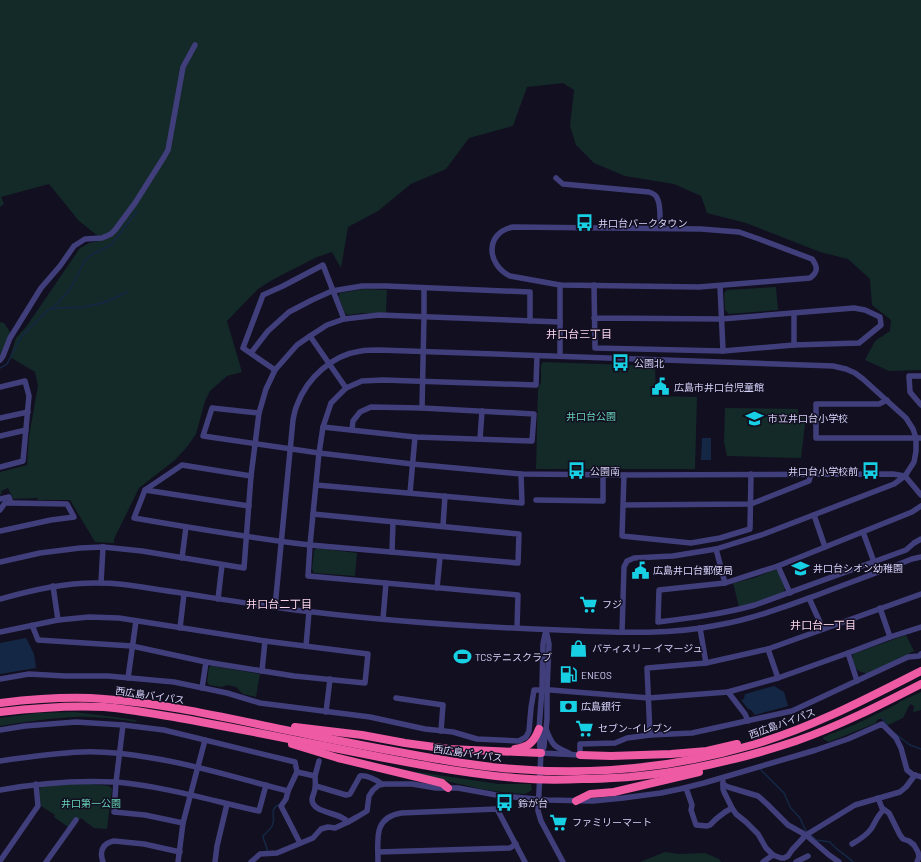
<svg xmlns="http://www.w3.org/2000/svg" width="921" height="862" font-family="Barlow,'Noto Sans JP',sans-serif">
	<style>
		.green { fill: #132a29 }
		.water { fill: #142845 }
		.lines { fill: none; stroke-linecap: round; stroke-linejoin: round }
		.stream { stroke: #142845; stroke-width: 1.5 }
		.minor { stroke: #413f7b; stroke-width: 5.5 }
		.highway { stroke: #ee5aa3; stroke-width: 8 }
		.labels { text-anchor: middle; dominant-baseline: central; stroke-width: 3; stroke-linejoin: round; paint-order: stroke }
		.poi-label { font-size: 10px; fill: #d7d3fb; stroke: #120f20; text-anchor: start }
		.park-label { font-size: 10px; fill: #67d3b7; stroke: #120f20 }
		.street-label { font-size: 10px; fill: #d7d3fb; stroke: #120f20 }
		.neighbourhood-label { font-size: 11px; fill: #fbd5ed; stroke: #120f20 }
	</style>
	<rect width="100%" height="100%" fill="#120f20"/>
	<g class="green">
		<polygon points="0,0 921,0 921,370 889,371 865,360 875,341 890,331 891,320 872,305 870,279 848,259 820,252 746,223 707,213 701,196 674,184 625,176 594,163 576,145 570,126 574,90 563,83 527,87 513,126 469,138 446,169 411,184 378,211 348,227 341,268 332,252 317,257 272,280 258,289 227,321 242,372 227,376 210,391 205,401 196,434 187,447 175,460 139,488 114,539 114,543 95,542 70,500 38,500 37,498 13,499 8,488 1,491 2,494 0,494 1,496 0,496 0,472 27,465 29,436 38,386 35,372 10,357 16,338 26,327 80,248 89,243 103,240 79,221 49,184 1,197 4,204 0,207"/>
		<polygon points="776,287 778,310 729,314 725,310 724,293 727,290"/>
		<polygon points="364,289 387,290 386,313 362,313 348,315 345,313 338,297 340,293"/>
		<polygon points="0,322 4,323 10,332 2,352 0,356"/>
		<polygon points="543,362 655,366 656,396 697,397 695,469 536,469 538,389 541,382 541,365"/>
		<polygon points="725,408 798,409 798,415 806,416 801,458 727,456 724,442"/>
		<polygon points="317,548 357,553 355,576 314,573 312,569 314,551"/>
		<polygon points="776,569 779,571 785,589 783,593 764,600 739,607 733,583 754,578"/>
		<path d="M906 635 914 651 869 673C866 673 864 673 861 672 854 670 852 661 853 654Z"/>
		<polygon points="212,666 260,674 256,697 243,694 236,687 227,685 222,687 209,685 207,682 209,667"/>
		<polygon points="921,692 921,710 914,712 913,711 914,708 914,706 910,704 903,718 888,725 882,718 877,720 876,723 829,742 823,739 824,737 828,735 854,725 899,703 899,702"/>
		<path d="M75 712 114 717 135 720 137 722C116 719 95 716 75 717 50 718 24 722 0 726V718L37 713Z"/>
		<polygon points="417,772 499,784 531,784 532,790 525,794 508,793 481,789 411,773"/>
		<polygon points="71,784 91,784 109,786 112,789 107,829 94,828 81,818 79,820 75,817 68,827 54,817 55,815 41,806 39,790 42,786"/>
		<polygon points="665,852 679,854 705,853 719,859 721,862 640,862"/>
	</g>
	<g class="water">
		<polygon points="702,438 711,438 711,460 701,460"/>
		<polygon points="26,638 34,654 36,668 0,674 0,643"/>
		<polygon points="774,686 784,692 788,706 755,715 751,710 748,709 741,700 744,699 745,694"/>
	</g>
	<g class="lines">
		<g class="stream">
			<path d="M52 309C62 307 72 308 83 307 99 305 113 300 127 292"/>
			<polyline points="0,368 7,364 21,337 48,310 57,304 70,289 75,280 85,260 91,255 112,244 137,211"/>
			<polyline points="882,718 887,725"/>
			<polyline points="893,732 910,745 921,749"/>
			<polyline points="761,770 784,793 790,807 800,818 804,827 807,832"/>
			<path d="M810 834 816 840 830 842C836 850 846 855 853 862"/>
			<path d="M267 852C268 845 263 842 263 836 266 833 270 830 272 826 277 817 268 811 278 805"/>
		</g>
		<g class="minor">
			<path d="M556 178 563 184 649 192C652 193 656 195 657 198 661 204 660 221 660 228"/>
			<path d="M513 227 701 229 739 232 759 239 812 259C818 267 818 272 810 278L699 287 560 285 510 276C487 265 484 233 513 227Z"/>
			<polyline points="560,285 560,356"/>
			<polyline points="594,285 595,348 723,351 794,345 859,343 881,325 880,317 865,310 854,308 721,319 594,318"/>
			<polyline points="720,286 723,351"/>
			<polyline points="310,336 346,388"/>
			<polyline points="794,345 794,313"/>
			<polyline points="251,353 268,331 289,312 312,300 332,291 362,286 386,286 530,292 530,321"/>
			<polyline points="0,360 3,356 10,338 41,288 60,266 74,246 85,239 102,238 111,234 115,230 135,203 164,157 168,150 183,67 195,45"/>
			<polyline points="275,370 243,348 263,295 283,286 323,265 344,319"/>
			<polyline points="921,376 909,376 910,392 921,405"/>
			<polyline points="0,387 25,381 29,396 23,461 0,467"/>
			<polyline points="887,400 879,404 816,404 816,438 921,438"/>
			<polyline points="422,408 424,317 424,288"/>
			<polyline points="259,413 212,408 203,436 319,453 412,464 521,474 624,475 893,474 905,476 921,495"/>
			<polyline points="0,418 28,412"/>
			<polyline points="323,427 415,437 532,441 534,414 422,408 371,407 360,412 353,421 352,429"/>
			<polyline points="0,436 26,430"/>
			<polyline points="480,439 482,411"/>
			<polyline points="624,475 622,536 691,543 720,538 750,529 751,474"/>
			<path d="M251 476 182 465 145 490 134 518C192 528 251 538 310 545L518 563 519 534 313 514"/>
			<polyline points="316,485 522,503 521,474"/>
			<polyline points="145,490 249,506"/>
			<polyline points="410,493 415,437"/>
			<polyline points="0,499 9,497 11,503"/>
			<polyline points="536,500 603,501 603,475"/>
			<polyline points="624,505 751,504 809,481 811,474"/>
			<path d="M921 506 912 512 778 566 725 583 659 590 658 622C691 618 723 614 755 605L906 550 914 543 921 539"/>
			<polyline points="0,510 5,503 11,503 67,504 74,517 51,520 0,531"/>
			<polyline points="814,515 825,547"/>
			<polyline points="443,526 445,496"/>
			<polyline points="863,532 874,562"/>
			<polyline points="716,549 725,583"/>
			<polyline points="392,552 393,522"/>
			<polyline points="182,558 186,527"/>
			<polyline points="0,562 40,553 80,548 103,547 142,551 244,568 251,476 259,413 266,389 275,370 297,345 310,336 327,325 344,319 379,315 560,322"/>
			<polyline points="778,566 790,593"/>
			<polyline points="101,583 103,547"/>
			<polyline points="53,586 58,620"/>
			<polyline points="437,588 440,557"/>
			<polyline points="809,598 823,629"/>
			<path d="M0 599C33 590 66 582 101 583 126 583 150 589 175 592 221 599 267 607 313 612 395 622 478 627 560 630 612 632 666 636 718 625 753 619 787 606 820 594 851 582 882 571 912 559L921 557"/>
			<polyline points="218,599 222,565"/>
			<path d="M275 607 293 420C294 415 295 409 297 405 307 378 332 355 361 351 367 350 373 350 379 350L833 366 846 369 855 373 863 379 906 418 913 429 916 438V451L914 462 905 476 894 484 764 534 716 549 673 556 634 558 627 561 624 567 622 632"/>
			<polyline points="880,608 890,637"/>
			<polyline points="383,619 386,583"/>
			<polyline points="180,628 184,594"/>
			<polyline points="517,628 518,595 308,576 310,545 319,453 323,427 331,403 346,388 362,381 383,380 536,385 537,356"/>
			<polyline points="700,628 706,663"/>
			<polyline points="546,630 549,644 547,690 547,719 546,729 545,732 544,747 541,753 538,811 541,821 563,862"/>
			<polyline points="0,632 58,620 89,617 119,618 265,641 368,654 365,683 294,676 206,662 132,646 38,640 32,625"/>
			<polyline points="306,646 309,612"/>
			<polyline points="768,649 778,678"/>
			<polyline points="848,653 857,681"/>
			<polyline points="262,671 265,641"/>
			<polyline points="128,678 136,621"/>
			<polyline points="0,679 29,674 65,676 108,676 174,682 227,693 260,703 370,717 425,729 453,732 477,739 519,741 526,737 529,731 531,708 534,690 551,690 649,698 728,692 778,678 848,653 890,637 921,627"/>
			<polyline points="202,688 206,662"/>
			<polyline points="728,692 745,714 748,721"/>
			<polyline points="396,698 443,705 441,731"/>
			<polyline points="326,712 330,679"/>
			<polyline points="123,725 116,782 114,812 145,815 183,823"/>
			<path d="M546 729C552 745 554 747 569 753"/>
			<polyline points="0,730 25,726 76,722 123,725 164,730 295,762 297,772"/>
			<polyline points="650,735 647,668 706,663 768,649 921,594"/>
			<polyline points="541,753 580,755 580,744 615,743 627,738 650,735 692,733 792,711 908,657 919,656 921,654"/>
			<path d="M541 753C538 744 541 738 539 729L542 689 543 644 545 634"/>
			<path d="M0 761C27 757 54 753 82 752 105 751 129 754 152 758 198 765 243 780 288 791"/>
			<polyline points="315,776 319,761"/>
			<polyline points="723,782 723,784 728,787 758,796 766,803 788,825 806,835 829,855 839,862"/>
			<polyline points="723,784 723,789 724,792 732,808 736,814 746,822 758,834 766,848 773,855 781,858 784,858 788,856 792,850 806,835 855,805 900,792 906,787 915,775"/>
			<path d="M316 786 346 795 350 794 360 776C367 775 376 780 382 784"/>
			<polyline points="686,788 692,805 691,810 696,825 707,826 710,825 716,819 725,812 732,808"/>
			<path d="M0 790C38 783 77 780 116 782 163 786 213 801 259 811L266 785"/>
			<polyline points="878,798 882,808 889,813 900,835 903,839 909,841 914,845 918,852 919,857 917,862"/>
			<path d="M300 843 281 806 286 799 288 791 297 772 315 776C315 780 316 784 315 788 315 792 312 796 312 800 313 814 341 812 348 822"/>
			<path d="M852 844C859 840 866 836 871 829 875 823 878 814 884 810"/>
			<polyline points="378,852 510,848 516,844"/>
			<polyline points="0,861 38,806 36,784"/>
			<polyline points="46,862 76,820"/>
			<path d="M103 862C99 851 103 843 114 841L144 844 180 852"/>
			<polyline points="178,862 183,823 205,740"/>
			<polyline points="215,862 217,846 227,804"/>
			<polyline points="251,862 260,854 277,853 313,838 321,829 328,827 335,828 348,822 357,817 367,811 369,796 373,790 379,785 385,784 412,784 436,788 458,788 502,796 547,800 593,801 623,798 661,793 680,789 704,783 816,750 848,739 882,724 896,738 901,748 907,770 912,774 921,777"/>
			<path d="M378 862C378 839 373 818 401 813L497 809 525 862"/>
			<polyline points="763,862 773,855"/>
			<polyline points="796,862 808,856"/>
		</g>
		<g class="highway">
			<path d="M0 703C34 699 70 696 104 699 172 704 239 721 306 734 338 741 371 747 404 753 436 759 469 765 502 768 586 776 671 769 752 745 811 728 866 699 921 671"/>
			<path d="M0 712C34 708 69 705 104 707 129 709 154 714 179 718 224 726 269 735 314 744 381 757 448 772 515 778 537 780 560 780 582 779 598 779 613 778 629 777 686 772 742 759 796 741 839 726 880 705 921 684"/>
			<polyline points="295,727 362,735 405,743 449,749 541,753"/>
			<polyline points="292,744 338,758 442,783 448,788"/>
			<path d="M515 749C529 747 534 742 539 729"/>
			<polyline points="580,755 611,756 671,754 707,751 737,744"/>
			<polyline points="576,801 590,794 614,792 699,772"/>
		</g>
	</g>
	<defs>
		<symbol id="bus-bare" viewBox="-9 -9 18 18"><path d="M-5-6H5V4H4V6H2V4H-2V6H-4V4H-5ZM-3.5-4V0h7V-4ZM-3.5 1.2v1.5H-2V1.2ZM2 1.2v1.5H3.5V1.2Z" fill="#17d0e3" stroke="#120f20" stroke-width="2.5" paint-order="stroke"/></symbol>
		<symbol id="civic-bare" viewBox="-9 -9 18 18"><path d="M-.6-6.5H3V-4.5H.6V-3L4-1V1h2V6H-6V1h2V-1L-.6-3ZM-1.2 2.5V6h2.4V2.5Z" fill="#17d0e3" stroke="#120f20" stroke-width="2.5" paint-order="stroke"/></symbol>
		<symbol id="school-bare" viewBox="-9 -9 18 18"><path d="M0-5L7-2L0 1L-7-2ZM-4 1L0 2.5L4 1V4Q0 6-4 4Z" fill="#17d0e3" stroke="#120f20" stroke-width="2.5" paint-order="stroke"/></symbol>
		<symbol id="supermarket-bare" viewBox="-9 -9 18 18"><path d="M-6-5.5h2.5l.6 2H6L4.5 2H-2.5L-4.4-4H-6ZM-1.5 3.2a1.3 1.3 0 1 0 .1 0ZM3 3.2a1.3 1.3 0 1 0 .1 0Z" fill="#17d0e3" stroke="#120f20" stroke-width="2.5" paint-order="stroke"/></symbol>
		<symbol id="shop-bare" viewBox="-9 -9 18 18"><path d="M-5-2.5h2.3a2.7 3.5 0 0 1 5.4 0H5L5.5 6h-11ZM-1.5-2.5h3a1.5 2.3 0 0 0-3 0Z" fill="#17d0e3" stroke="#120f20" stroke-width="2.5" paint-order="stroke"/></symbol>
		<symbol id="stadium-bare" viewBox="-9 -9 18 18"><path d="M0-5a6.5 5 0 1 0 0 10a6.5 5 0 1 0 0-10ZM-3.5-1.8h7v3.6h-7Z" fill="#17d0e3" stroke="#120f20" stroke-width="2.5" paint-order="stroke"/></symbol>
		<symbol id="fuel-bare" viewBox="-9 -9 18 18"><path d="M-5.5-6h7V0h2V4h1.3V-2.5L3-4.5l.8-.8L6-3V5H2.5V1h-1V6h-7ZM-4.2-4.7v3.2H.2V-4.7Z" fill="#17d0e3" stroke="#120f20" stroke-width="2.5" paint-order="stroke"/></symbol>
		<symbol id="bank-bare" viewBox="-9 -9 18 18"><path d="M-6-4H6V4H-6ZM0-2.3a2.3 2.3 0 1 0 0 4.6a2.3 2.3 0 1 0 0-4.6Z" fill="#17d0e3" stroke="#120f20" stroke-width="2.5" paint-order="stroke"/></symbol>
	</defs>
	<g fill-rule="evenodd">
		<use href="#bus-bare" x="572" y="210" width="25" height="25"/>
		<use href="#bus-bare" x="608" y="350" width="25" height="25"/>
		<use href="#civic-bare" x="648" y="374" width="25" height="25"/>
		<use href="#school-bare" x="742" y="406" width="25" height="25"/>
		<use href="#bus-bare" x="564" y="458" width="25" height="25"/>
		<use href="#bus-bare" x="858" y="458" width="25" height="25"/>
		<use href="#school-bare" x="788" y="556" width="25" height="25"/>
		<use href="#civic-bare" x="628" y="558" width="25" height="25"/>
		<use href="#supermarket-bare" x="576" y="592" width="25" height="25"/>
		<use href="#shop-bare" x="566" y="636" width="25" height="25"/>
		<use href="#stadium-bare" x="450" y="644" width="25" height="25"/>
		<use href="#fuel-bare" x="556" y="662" width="25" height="25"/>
		<use href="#bank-bare" x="556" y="694" width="25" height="25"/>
		<use href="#supermarket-bare" x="572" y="716" width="25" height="25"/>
		<use href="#bus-bare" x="492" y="790" width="25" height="25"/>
		<use href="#supermarket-bare" x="546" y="810" width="25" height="25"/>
	</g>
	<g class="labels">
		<g class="poi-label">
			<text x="598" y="223">井口台パークタウン</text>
			<text x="634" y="363">公園北</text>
			<text x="674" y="387">広島市井口台児童館</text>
			<text x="768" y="418">市立井口台小学校</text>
			<text x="590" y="471">公園南</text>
			<text x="858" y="471" text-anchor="end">井口台小学校前</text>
			<text x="813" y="568">井口台シオン幼稚園</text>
			<text x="653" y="570">広島井口台郵便局</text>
			<text x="602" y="604">フジ</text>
			<text x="592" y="648">パティスリー イマージュ</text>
			<text x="475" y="657">TCSテニスクラブ</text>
			<text x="581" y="675">ENEOS</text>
			<text x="581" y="706">広島銀行</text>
			<text x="598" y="728">セブン-イレブン</text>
			<text x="518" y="803">鈴が台</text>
			<text x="572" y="822">ファミリーマート</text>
		</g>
		<g class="park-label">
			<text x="591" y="416">井口台公園</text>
			<text x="91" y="803">井口第一公園</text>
		</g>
		<g class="street-label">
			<text transform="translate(150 695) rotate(8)">西広島バイパス</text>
			<text transform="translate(782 723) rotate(-20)">西広島バイパス</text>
			<text transform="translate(468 753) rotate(8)">西広島バイパス</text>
		</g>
		<g class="neighbourhood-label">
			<text x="579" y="333">井口台三丁目</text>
			<text x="279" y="603">井口台二丁目</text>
			<text x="823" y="624">井口台一丁目</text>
		</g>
	</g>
</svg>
